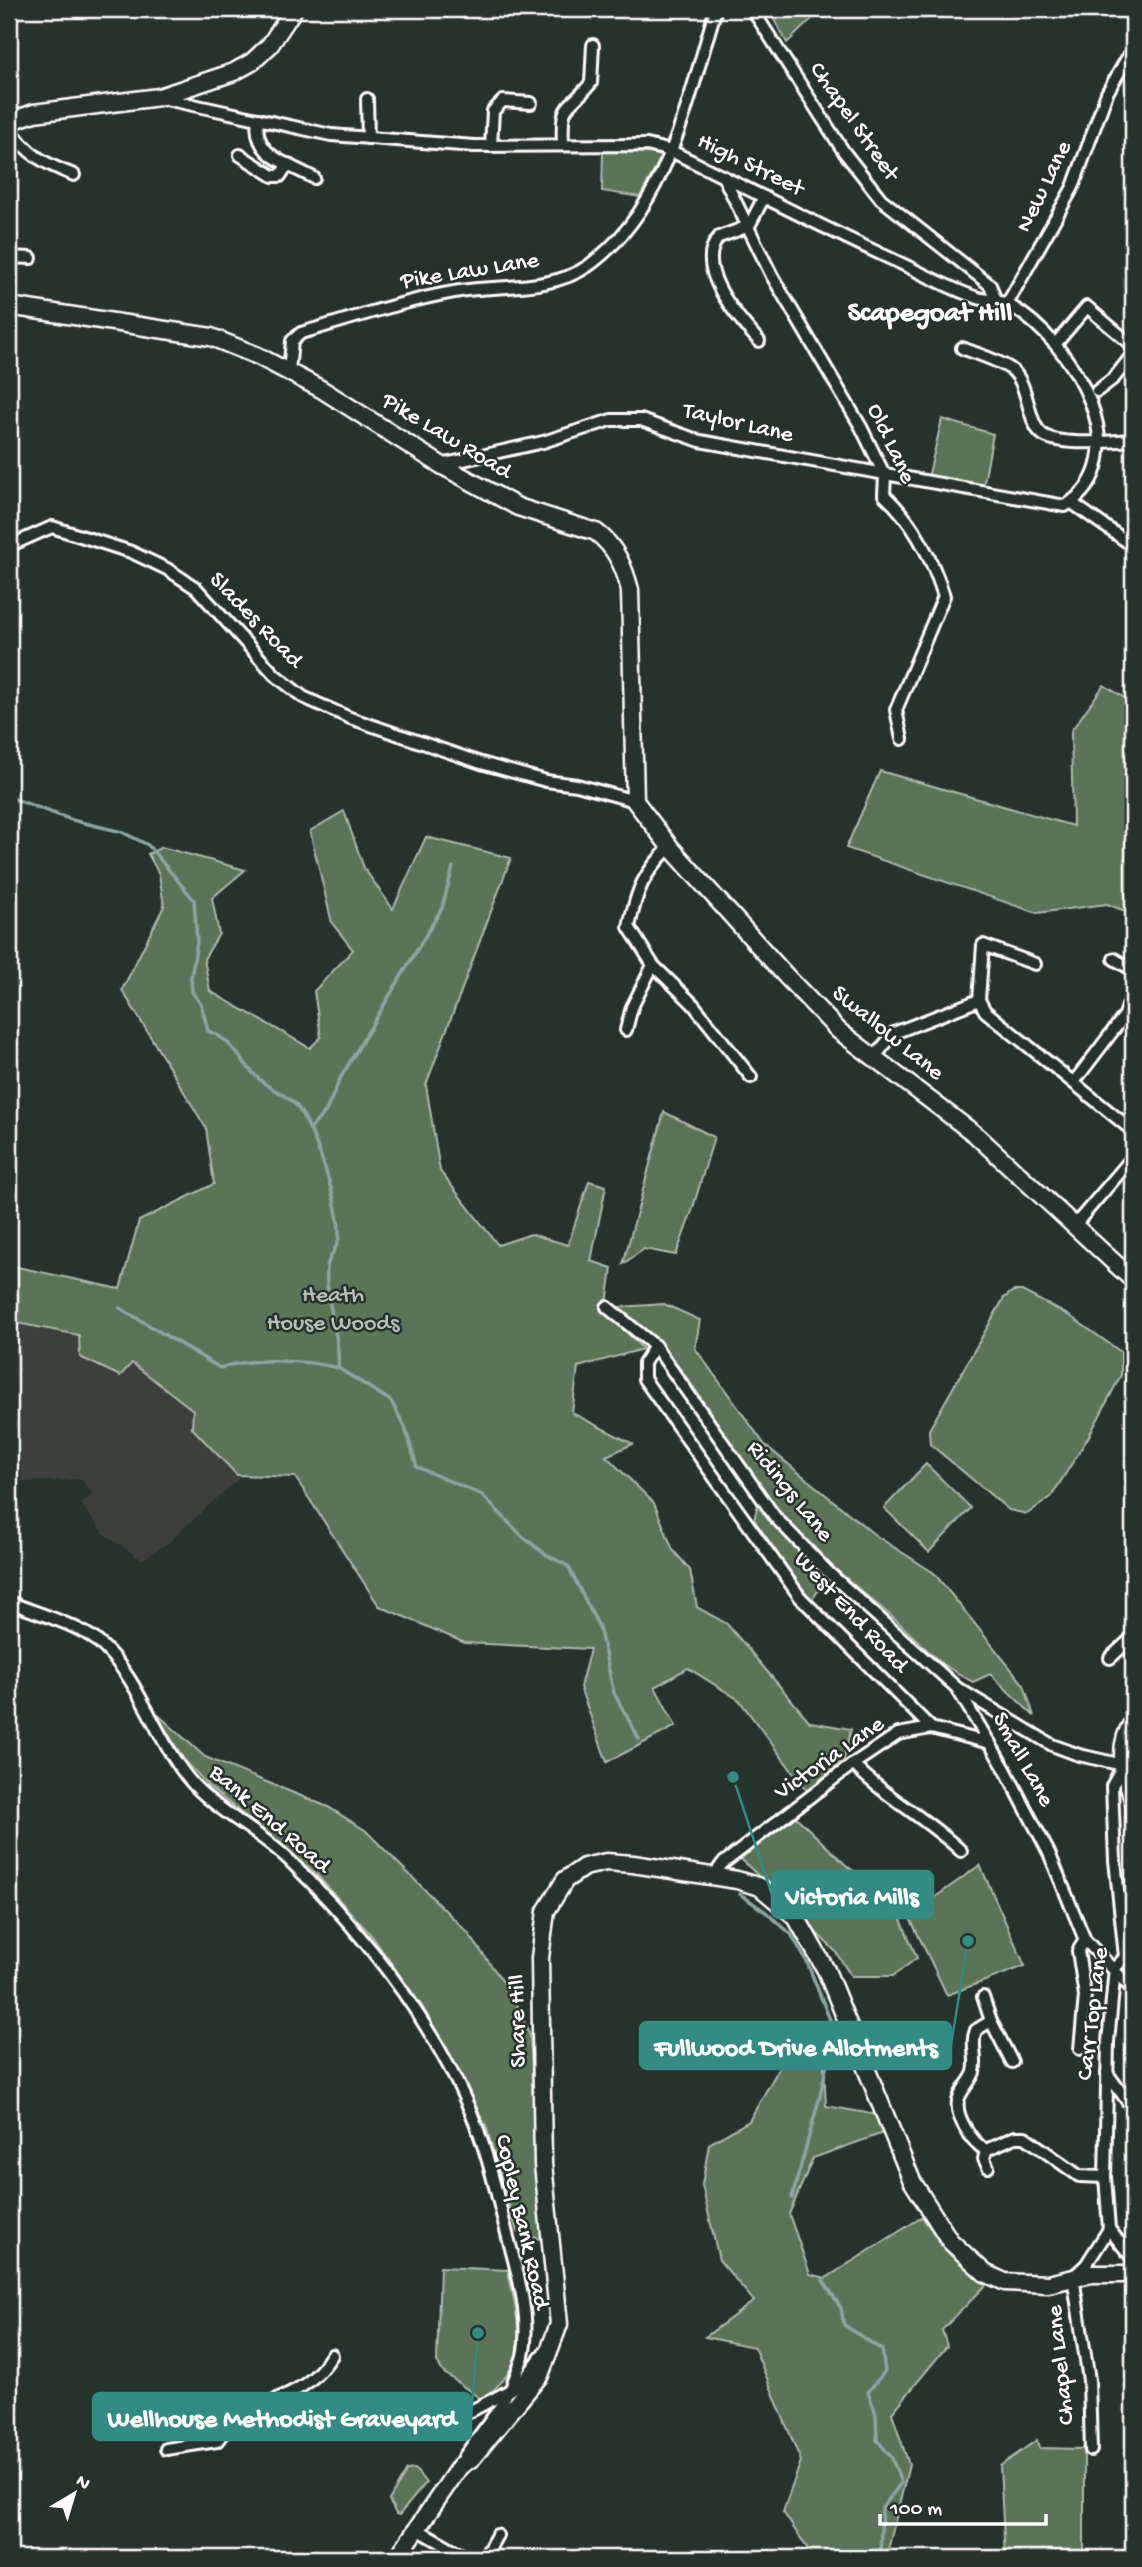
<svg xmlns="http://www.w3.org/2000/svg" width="1142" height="2567" font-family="'Gochi Hand',sans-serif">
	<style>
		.built { fill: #3a403d }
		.green { fill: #5c7358; stroke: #aeb9ac; stroke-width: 2 }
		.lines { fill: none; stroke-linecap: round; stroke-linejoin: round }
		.stream { stroke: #8ea4a3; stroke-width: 3.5 }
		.street-casing { stroke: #fff; stroke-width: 16 }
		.secondary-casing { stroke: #fff; stroke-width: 21 }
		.street { stroke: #26332d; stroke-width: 10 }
		.secondary { stroke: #26332d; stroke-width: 16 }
		.labels { text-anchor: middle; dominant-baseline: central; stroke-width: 5; stroke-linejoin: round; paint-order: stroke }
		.street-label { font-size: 24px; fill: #fff; stroke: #26332d }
		.park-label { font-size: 24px; fill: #b6c0b4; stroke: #26332d }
		.quarter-label { font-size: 28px; font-weight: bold; fill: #fff; stroke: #26332d }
		.leader { fill: none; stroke: #338b84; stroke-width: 2.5 }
		.callout-dot { fill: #338b84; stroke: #26332d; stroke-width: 2.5 }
		.callout { fill: #338b84; stroke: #338b84; stroke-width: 2.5 }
		.callout-label { font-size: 26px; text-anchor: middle; font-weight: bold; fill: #fff }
	</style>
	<rect width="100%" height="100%" fill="#26332d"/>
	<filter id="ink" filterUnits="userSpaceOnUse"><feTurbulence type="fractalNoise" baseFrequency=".0143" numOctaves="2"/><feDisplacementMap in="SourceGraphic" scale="14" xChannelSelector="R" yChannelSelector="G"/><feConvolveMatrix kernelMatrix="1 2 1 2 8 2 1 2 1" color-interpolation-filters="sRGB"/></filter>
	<g filter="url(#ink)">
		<polygon class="built" points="16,1323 79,1336 131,1363 194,1410 192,1428 239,1478 169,1542 142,1560 103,1533 81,1504 93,1494 81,1479 22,1482 14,1369 9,1363 12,1346 22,1338"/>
		<g class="green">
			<polygon points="768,9 822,9 787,43"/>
			<polygon points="603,151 663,154 640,197 602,191"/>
			<polygon points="942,419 993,434 983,488 928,478"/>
			<polygon points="1104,685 1133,703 1133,914 1107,904 1037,913 846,848 880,771 1073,826 1071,731"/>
			<polygon points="344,811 364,868 393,909 426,837 511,858 426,1085 440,1171 498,1245 531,1234 568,1245 589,1181 606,1186 591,1261 612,1268 606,1311 643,1349 578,1367 572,1413 633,1444 606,1456 654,1503 673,1550 690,1570 697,1607 727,1624 810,1722 851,1729 844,1760 807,1791 739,1700 688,1668 655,1687 676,1726 607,1762 580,1687 590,1649 465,1643 379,1606 295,1477 237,1475 192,1428 193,1410 132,1363 120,1376 80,1357 79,1335 17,1323 9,1327 9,1268 13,1266 120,1289 139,1221 214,1184 206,1128 122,990 164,906 159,874 148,854 162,847 245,870 212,898 219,934 204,959 210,991 310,1048 321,1037 314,991 353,950 332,923 310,831"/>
			<polygon points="664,1112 714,1137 692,1211 676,1255 644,1249 623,1264"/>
			<polygon points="1013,1291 1022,1291 1070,1316 1121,1352 1121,1375 1089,1436 1051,1497 1027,1514 1009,1510 930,1444 929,1430 1004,1298"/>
			<path d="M664 1304 700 1320 695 1348 765 1445 875 1535 934 1573 1024 1685 1034 1716 990 1674 973 1682 942 1664 897 1621 834 1568 811 1601 754 1520 761 1492C712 1421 689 1362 619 1307Z"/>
			<polygon points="926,1464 971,1508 929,1552 884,1508"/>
			<polygon points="156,1713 205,1757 328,1807 365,1830 468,1933 511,1993 530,2035 543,2240 517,2232 486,2126 422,2006 371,1935 314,1872 208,1786 183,1758"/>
			<polygon points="794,1815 848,1867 891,1895 917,1958 893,1976 851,1976 835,1951 739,1857"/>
			<polygon points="980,1865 1025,1966 947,1995 909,1916"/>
			<polygon points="823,2048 826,2106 879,2115 883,2133 813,2158 789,2214 810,2274 826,2278 922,2217 950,2255 988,2283 942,2330 947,2346 892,2413 909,2465 886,2558 814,2558 783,2512 801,2461 754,2347 705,2337 754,2301 719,2260 702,2185 709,2144 749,2121 786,2056"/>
			<path d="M440 2267 508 2270C518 2323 534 2365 481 2399L443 2372 437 2362Z"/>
			<polygon points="1037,2440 1039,2448 1084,2449 1084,2558 1005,2558 1000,2466"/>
			<polygon points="415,2469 426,2483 399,2515 396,2514 389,2500 407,2470"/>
		</g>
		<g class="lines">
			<g class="stream">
				<path d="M9 797 72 820 122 832 148 845 194 900 197 942 191 977 192 992 201 1004 208 1031C231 1039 238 1057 254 1074 264 1087 280 1091 293 1102 313 1121 341 1209 339 1237 338 1248 328 1257 327 1267 324 1299 341 1335 338 1368L391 1401 405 1427 417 1467 482 1495 522 1536 545 1554 568 1566 599 1627 614 1693 639 1739"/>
				<polyline points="310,1129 326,1111 341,1077 442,908 453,867"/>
				<path d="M120 1308 220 1368C252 1357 305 1360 338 1368"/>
				<polyline points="740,1894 767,1913 791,1934 807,1962 834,2030 820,2096 792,2198"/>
				<polyline points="823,2280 841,2308 844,2325 882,2350 885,2371 868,2392 876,2414 877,2440 892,2458 901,2483 882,2508 880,2558"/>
			</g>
			<defs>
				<g id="street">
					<polyline points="752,9 844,152 881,199 990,285 996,301"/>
					<path d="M161 98 331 135 474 146 647 145 671 151C747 188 823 228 900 263 926 275 952 290 978 298 988 301 999 300 1009 305 1074 342 1142 459 1065 506L700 441 641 420H611L543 442 441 465"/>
					<polyline points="367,99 368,138"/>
					<path d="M258 119C252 156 287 163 314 178"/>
					<path d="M9 127C26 154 45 164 74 175"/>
					<path d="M563 144C561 99 567 113 591 83L593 45"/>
					<polyline points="491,146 493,111 503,101 531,103"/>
					<polyline points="240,155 273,176 280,176 288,164"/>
					<path d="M723 176 772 276 861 427 885 476 884 495C913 521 932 559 944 596L896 710 902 739"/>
					<polyline points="9,257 31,258"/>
					<polyline points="1007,304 1073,187 1107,93 1133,48"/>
					<path d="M759 341C739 319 692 267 719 237L749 226 764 197"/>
					<polyline points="1058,341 1087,307 1133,346"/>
					<path d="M962 348C977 354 999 360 1012 370 1029 384 1027 422 1042 434 1058 447 1112 441 1133 440"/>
					<path d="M289 371 292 341 301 333C354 318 405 300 460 291 501 285 552 291 588 266 669 208 688 97 716 9"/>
					<polyline points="1097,391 1114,378 1133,354"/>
					<polyline points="1072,503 1133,546"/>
					<polyline points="9,546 52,527 131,552 167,569 196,588 275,675 303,697 350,718 481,763 546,781 577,785 635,801"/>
					<path d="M670 847C643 874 637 889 629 927L653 965 693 1004 751 1077"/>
					<polyline points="1114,959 1133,970"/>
					<polyline points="979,1000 985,1011 1133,1131"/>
					<polyline points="626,1030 632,1007 653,965"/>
					<polyline points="873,1059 894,1033 979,1000 983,945 1035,964"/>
					<polyline points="1074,1082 1125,1015 1133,992"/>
					<polyline points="1074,1226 1133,1157"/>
					<polyline points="607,1307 655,1346 775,1517 829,1573 957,1688 1052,1745 1079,1755 1123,1765 1112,1786 1115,1860 1125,1957 1115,1968 1108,2042 1105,2177 1109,2229 1133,2259"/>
					<polyline points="655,1346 644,1363 644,1379 800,1597 931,1728"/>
					<path d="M9 1602C33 1612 76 1624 96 1640 141 1677 155 1742 193 1784 221 1814 259 1831 288 1859 361 1930 429 2016 470 2110 486 2147 495 2187 505 2226 515 2265 532 2316 523 2356 520 2366 515 2376 512 2386"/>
					<polyline points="1110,1658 1133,1637"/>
					<polyline points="958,1690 1005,1769 1049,1853 1085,1940 1133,1990"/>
					<path d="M853 1764C885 1797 927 1819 961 1851"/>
					<polyline points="713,1877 722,1864 853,1764 898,1734 931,1728 990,1743"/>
					<path d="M983 1997 991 2021 976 2030C970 2045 978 2057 974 2072 971 2082 960 2090 958 2101 955 2117 973 2144 986 2150L1015 2137H1025L1079 2176 1105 2177"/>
					<polyline points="991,2021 1012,2062"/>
					<polyline points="1080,2049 1085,1996 1078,1951 1085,1940"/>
					<polyline points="1107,2073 1133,2109"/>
					<polyline points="986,2150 984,2159 988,2167"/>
					<path d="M279 2398C303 2388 318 2377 332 2355"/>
					<polyline points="166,2449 217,2441 233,2420 276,2400 302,2401 347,2421 386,2425 467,2413 505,2393"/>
					<polyline points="1091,2450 1089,2380 1073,2277 1086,2265 1109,2229"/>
					<polyline points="464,2457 503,2403 505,2393 523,2381 544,2353"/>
					<polyline points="417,2529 468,2558"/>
					<polyline points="484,2558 497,2535"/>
				</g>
				<g id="secondary">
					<polyline points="9,122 34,113 159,97 234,72 252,62 270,45 294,9"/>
					<path d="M9 306 211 337 258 356 321 389 441 465 518 507 596 532C616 547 624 567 630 590L635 801 670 847 786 976 839 1031 976 1135 1133 1280"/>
					<path d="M1133 1722C1116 1747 1124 1772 1133 1799"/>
					<polyline points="397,2558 460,2466 472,2458 540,2375 559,2324 543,2164 540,1958 546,1911 565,1880 584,1867 606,1862 633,1864 737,1880 760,1887 796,1917 826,1970 912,2181 950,2241 985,2273 1005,2282 1048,2284 1091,2274 1133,2274"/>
				</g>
			</defs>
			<use href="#street" class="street-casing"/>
			<use href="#secondary" class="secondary-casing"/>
			<use href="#street" class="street"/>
			<use href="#secondary" class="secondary"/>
		</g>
	</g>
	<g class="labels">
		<g class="street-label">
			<text transform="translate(853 122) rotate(55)">Chapel Street</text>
			<text transform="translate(750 166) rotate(26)">High Street</text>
			<text transform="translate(1045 187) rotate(-64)">New Lane</text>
			<text transform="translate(470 272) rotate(-9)">Pike Law Lane</text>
			<text transform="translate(738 424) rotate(13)">Taylor Lane</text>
			<text transform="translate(446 437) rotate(31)">Pike Law Road</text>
			<text transform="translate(890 444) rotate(65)">Old Lane</text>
			<text transform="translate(255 621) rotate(46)">Slades Road</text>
			<text transform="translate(887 1034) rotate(39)">Swallow Lane</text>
			<text transform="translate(789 1492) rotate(51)">Ridings Lane</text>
			<text transform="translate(850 1613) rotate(47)">West End Road</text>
			<text transform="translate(830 1759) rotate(-35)">Victoria Lane</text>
			<text transform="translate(1022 1760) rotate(61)">Small Lane</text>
			<text transform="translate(269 1820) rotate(41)">Bank End Road</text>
			<text transform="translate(1094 2014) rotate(-83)">Carr Top Lane</text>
			<text transform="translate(519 2021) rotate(-91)">Share Hill</text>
			<text transform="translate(521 2222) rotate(77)">Copley Bank Road</text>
			<text transform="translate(1062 2365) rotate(-96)">Chapel Lane</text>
		</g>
		<g class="park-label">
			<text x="333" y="1296">Heath<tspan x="333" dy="28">House Woods</tspan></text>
		</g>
		<g class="quarter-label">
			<text x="930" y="314">Scapegoat Hill</text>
		</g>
	</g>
	<path class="leader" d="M733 1777L772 1895M968 1941L951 2045M478 2333L471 2417"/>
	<g class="callout-dot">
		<circle cx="733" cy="1777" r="7"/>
		<circle cx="968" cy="1941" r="7"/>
		<circle cx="478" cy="2333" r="7"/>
	</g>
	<g class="callout">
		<rect x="772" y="1871" width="161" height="47" rx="7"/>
		<rect x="640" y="2022" width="311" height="47" rx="7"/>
		<rect x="93" y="2393" width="378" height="47" rx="7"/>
	</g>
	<g class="callout-label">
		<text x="852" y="1904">Victoria Mills</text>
		<text x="796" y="2055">Fullwood Drive Allotments</text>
		<text x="282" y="2426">Wellhouse Methodist Graveyard</text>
	</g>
	<rect width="1142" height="2567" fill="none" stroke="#26332d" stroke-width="35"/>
	<rect x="18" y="18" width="1107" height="2532" fill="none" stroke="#fff" stroke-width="2.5" filter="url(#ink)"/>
	<g transform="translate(74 2494) rotate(38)" stroke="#26332d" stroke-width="5" paint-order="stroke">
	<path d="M0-5L12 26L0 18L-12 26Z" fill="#ffffff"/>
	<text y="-10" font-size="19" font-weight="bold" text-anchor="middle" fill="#ffffff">N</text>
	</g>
	<path d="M880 2514v10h166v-10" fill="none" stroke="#ffffff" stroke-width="3.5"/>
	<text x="890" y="2514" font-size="21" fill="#ffffff" stroke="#26332d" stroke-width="5" paint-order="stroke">100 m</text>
</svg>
